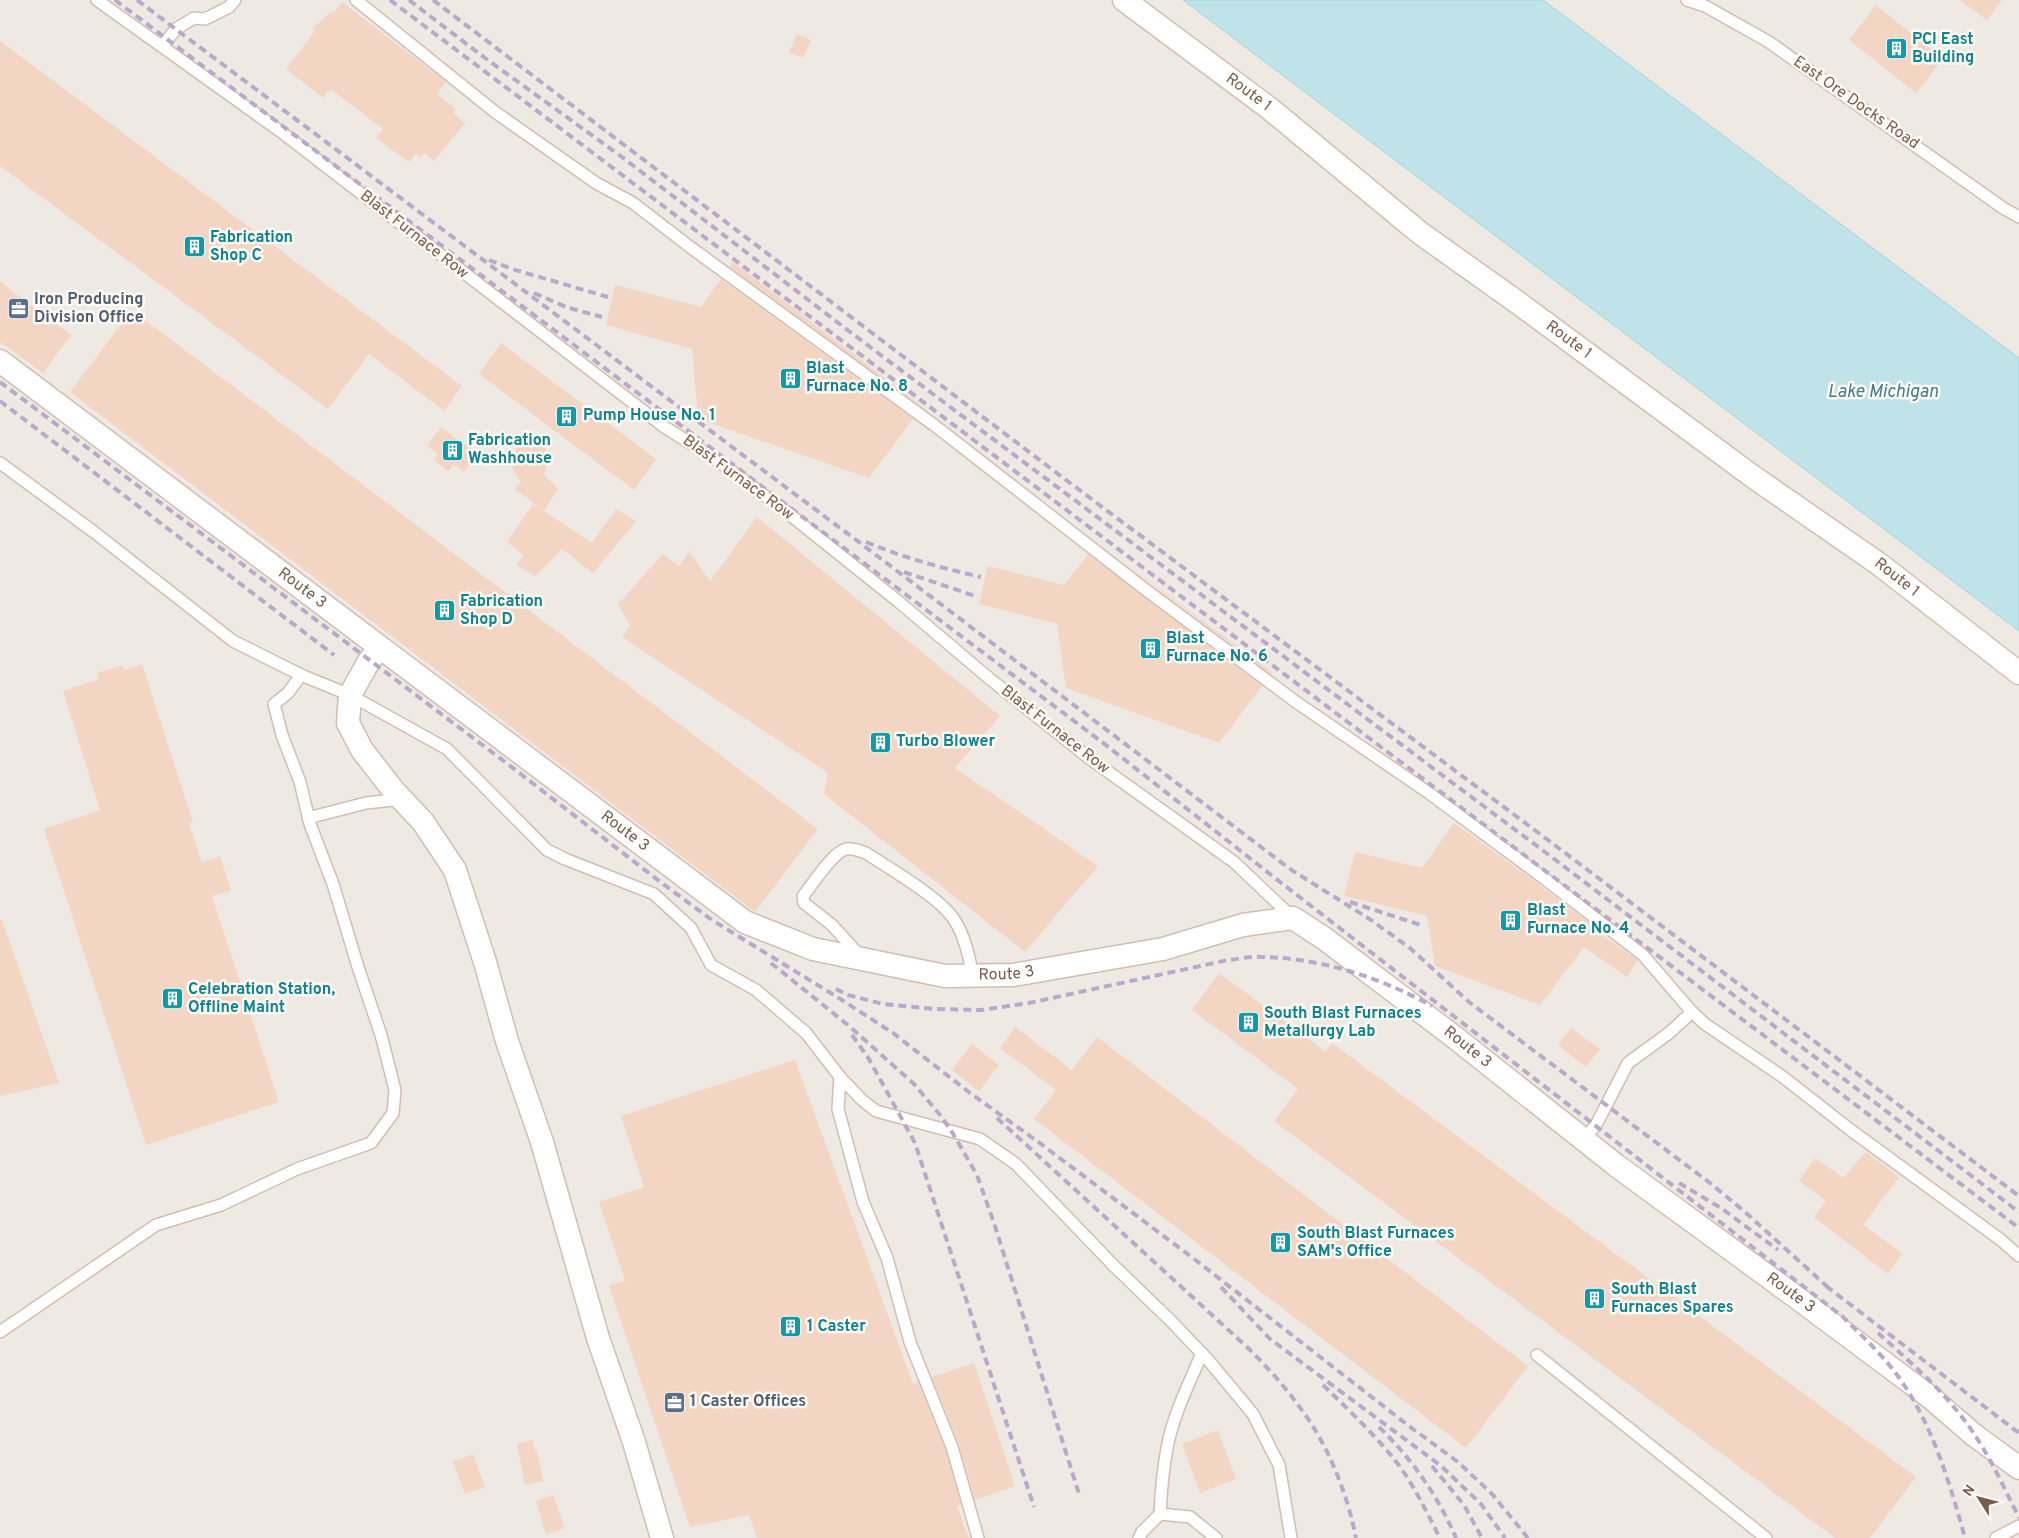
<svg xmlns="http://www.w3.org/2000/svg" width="2019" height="1538" font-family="Overpass,sans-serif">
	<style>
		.industrial { fill: #efe9e4 }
		.water { fill: #bfe3e8; stroke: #a5d3da }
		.building { fill: #f3d5c3 }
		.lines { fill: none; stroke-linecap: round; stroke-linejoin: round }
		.service-casing { stroke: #d1beb0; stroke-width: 14 }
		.minor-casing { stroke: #d1beb0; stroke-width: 25 }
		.service { stroke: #fff; stroke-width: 11 }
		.minor { stroke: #fff; stroke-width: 22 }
		.rail { stroke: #b9a8c9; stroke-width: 4; stroke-dasharray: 8 5; stroke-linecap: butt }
		.labels { text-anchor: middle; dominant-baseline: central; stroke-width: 5; stroke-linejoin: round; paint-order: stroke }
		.culture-label { font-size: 16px; font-weight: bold; fill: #0d838f; stroke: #fffaf3; text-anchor: start }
		.street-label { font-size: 16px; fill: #7a5c4d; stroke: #fffaf3 }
		.service-label { font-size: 16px; font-weight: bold; fill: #4e5e75; stroke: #fffaf3; text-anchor: start }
		.water-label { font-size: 18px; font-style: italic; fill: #437c86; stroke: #fffaf3 }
	</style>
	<rect width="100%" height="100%" fill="#fdf6ec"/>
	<g class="industrial">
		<polygon points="0,0 1183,0 2019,631 2019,1538 0,1538"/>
		<polygon points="1543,0 2019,0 2019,358"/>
	</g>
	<polygon class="water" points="1183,0 1543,0 2019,358 2019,631"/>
	<g class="building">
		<polygon points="1960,0 2002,0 1987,20"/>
		<polygon points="342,2 446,82 437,94 456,109 453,113 465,123 434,161 424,153 421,157 416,153 409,162 376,138 383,129 332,90 329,90 323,98 286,69 315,31 312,29 332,11 334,13"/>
		<polygon points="1876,5 1943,59 1916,93 1849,40"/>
		<polygon points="797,34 811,40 803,58 789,52"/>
		<polygon points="0,41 462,386 444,411 369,354 328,409 0,166"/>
		<polygon points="733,262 923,407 922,407 730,267"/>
		<polygon points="721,279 913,419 869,478 698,419 692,349 606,325 615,285 701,307"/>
		<polygon points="0,282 71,335 43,373 0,342"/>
		<polygon points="132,310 818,829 755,912 70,392"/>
		<polygon points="501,343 656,459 634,490 519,404 520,400 518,403 479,374"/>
		<polygon points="441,427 478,454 464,472 453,464 448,471 434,460 438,454 427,446"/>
		<polygon points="545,440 547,462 544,475 558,489 544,511 515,489 521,482 512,468 511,462 512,455 519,446"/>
		<polygon points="533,504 592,543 616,509 636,521 593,573 562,549 535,576 517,565 523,555 507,542"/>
		<polygon points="757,517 1000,716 955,768 1098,866 1025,952 824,794 828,773 622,637 630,626 618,604 663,554 679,566 689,551 710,581"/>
		<polygon points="1111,553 1272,672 1271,674"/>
		<polygon points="1088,554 1262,686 1219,743 1066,688 1057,624 979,604 988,566 1064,585"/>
		<polygon points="142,664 193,822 189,823 202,863 220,856 231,890 212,896 279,1102 146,1145 44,829 100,810 63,691 99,679 97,673 122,665 124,670"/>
		<polygon points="1454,823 1540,885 1597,929 1596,931 1638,960 1627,977 1584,947 1540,1005 1435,966 1427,916 1344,896 1355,852 1422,868"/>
		<polygon points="0,920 2,920 59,1083 0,1096"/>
		<polygon points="1219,973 1326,1052 1332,1043 1916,1477 1870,1538 1835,1538 1274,1121 1298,1089 1192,1010"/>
		<polygon points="1015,1027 1072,1070 1097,1037 1528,1366 1466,1448 1034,1119 1056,1090 1000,1048"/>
		<polygon points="1571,1028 1600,1049 1586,1067 1558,1045"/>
		<polygon points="972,1044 999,1065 979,1091 952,1070"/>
		<polygon points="795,1060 913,1384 918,1382 945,1449 961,1505 957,1506 969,1538 757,1538 749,1515 690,1527 609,1286 625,1281 599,1202 644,1187 621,1116"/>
		<polygon points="1866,1152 1899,1177 1863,1225 1902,1253 1888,1274 1814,1217 1826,1201 1799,1181 1815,1158 1843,1178"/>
		<polygon points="974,1363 1015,1486 975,1500 959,1444 932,1377"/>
		<polygon points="1218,1430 1236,1479 1200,1493 1182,1444"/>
		<polygon points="533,1440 535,1451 537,1450 543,1481 525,1485 517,1444"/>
		<polygon points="473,1454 485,1487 465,1494 453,1462"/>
		<polygon points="553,1495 565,1528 546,1535 536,1501"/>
	</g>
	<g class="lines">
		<defs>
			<g id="service">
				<polyline points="97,0 280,131 663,426 718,461 784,510 899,602 990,679 1089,758 1234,862 1293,918"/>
				<polyline points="356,0 495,112 596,183 633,203 690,247 934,425 1146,590 1296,702 1429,793 1545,879 1643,955 1692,1012 1705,1024 1783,1077 1852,1131 2001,1240 2019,1256"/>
				<polyline points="1687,0 1705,6 1769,42 2003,208 2019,217"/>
				<polyline points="162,46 176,29 194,18 205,19 229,7 235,0"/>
				<polyline points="0,463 94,532 233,641 301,675"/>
				<polyline points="308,818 366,803 402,799"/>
				<path d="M859 955 832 925 804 903 803 896C812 885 833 852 846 849 854 848 859 851 866 853 890 869 941 898 955 921 965 937 969 957 973 976"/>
				<polyline points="840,1077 862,1100 876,1111 980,1139 1016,1164 1114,1266 1171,1321 1209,1361 1253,1414 1279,1465 1291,1538"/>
				<polyline points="1583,1140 1596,1125 1628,1063 1669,1033 1692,1012"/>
				<polyline points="0,1332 156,1225 221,1205 297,1169 371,1143 393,1113 395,1090 381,1035 358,967 333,884 310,824 300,782 282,735 274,704 288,693 301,675 350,695 447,749 547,850 565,859 654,894 691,928 711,965 756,990 806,1033 840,1077 838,1109 863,1202 887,1258 910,1342 952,1447 978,1538"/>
				<polyline points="1537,1355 1766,1538"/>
				<path d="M1160 1514C1161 1492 1163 1470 1167 1448 1173 1415 1189 1384 1202 1353"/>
				<polyline points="1139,1538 1142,1532 1160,1514 1190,1517 1216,1538"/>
				<polyline points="1996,1538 2019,1526"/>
			</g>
			<g id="minor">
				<path id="s1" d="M1124 0 1269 108 1420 233 1517 302 1752 476 1879 564 2019 673"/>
				<path id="s2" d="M0 361 745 922 813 949 945 976 1013 975 1163 949 1243 925 1293 918 1325 939 1453 1036 1617 1166 1796 1297 1930 1397 1974 1435 2019 1468"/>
				<polyline points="380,648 369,661 350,695 348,723 362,750 394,791 423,822 455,870 485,962 507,1041 542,1142 598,1338 634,1442 662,1538"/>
			</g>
		</defs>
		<use href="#service" class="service-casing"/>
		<use href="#minor" class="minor-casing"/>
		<use href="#service" class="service"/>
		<use href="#minor" class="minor"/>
		<g class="rail">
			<path d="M115 0 1102 742 1284 885 1843 1317C1863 1337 1884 1356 1900 1379 1933 1426 1950 1484 1965 1538"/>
			<polyline points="137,0 876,555 1290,869 1371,920 1410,948 1469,1002 1710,1183 1745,1212 1831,1290"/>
			<polyline points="390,0 2019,1228"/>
			<polyline points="409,0 485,58 622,157 854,335 1545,852 2019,1212"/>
			<polyline points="433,0 1066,480 1552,843 2019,1196"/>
			<polyline points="489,260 512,269 608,297"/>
			<polyline points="534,293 566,307 602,317"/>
			<polyline points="0,382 509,765 663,884 712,920 842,1000 893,1033 970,1093 1037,1141 1189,1255 1409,1426 1458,1462 1492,1494 1528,1538"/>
			<polyline points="0,401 334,655"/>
			<path d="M866 542C904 558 942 568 981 577"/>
			<polyline points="904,572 978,597"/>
			<polyline points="1350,902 1424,926"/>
			<polyline points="771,963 848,1025 914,1084 941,1116 952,1132 977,1175 994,1223 1079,1494"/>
			<path d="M836 989 848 995 883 1004 934 1009 981 1010 1029 1003 1228 960C1239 959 1251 956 1262 957 1322 958 1381 978 1432 1006"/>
			<polyline points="852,1035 869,1059 915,1143 1034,1507"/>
			<path d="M997 1118 1247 1347C1265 1365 1283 1384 1298 1405 1327 1442 1347 1492 1356 1538"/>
			<polyline points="1679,1183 1721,1208 1778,1250"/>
			<polyline points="1826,1286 2019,1433"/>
			<polyline points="1221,1287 1270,1339 1440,1465 1481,1504 1505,1538"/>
			<path d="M1878 1333C1907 1359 1938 1386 1962 1417 1986 1448 2002 1483 2019 1518"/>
			<path d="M1323 1385C1349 1410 1376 1436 1398 1464 1415 1487 1427 1513 1440 1538"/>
			<path d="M1379 1427C1412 1459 1438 1496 1456 1538"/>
			<polyline points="1432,1466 1464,1505 1482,1538"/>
		</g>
	</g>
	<defs>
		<symbol id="building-square" viewBox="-11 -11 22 22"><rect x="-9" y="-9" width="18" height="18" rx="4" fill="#0f9aa8" stroke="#fffaf3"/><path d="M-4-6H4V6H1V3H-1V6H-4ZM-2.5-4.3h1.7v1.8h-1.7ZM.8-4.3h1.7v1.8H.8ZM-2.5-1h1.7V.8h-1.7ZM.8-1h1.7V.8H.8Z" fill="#fff"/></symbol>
		<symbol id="office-square" viewBox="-11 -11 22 22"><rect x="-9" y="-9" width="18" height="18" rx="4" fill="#5c6f8a" stroke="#fffaf3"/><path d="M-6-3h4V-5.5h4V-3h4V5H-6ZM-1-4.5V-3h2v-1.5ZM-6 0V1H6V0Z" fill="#fff"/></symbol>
	</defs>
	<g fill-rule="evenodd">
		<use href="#building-square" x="1884" y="36" width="25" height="25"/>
		<use href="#building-square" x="182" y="234" width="25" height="25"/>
		<use href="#office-square" x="6" y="296" width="25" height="25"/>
		<use href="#building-square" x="778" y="366" width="25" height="25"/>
		<use href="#building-square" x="554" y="404" width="25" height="25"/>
		<use href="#building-square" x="440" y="438" width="25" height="25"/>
		<use href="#building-square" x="432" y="598" width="25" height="25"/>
		<use href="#building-square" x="1138" y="636" width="25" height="25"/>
		<use href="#building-square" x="868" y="730" width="25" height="25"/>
		<use href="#building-square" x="1498" y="908" width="25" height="25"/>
		<use href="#building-square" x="160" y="986" width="25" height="25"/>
		<use href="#building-square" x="1236" y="1010" width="25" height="25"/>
		<use href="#building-square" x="1268" y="1230" width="25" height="25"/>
		<use href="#building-square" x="1582" y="1286" width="25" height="25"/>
		<use href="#building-square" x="778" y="1314" width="25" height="25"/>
		<use href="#office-square" x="662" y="1390" width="25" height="25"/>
	</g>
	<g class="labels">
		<g class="culture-label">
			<text x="1912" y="40">PCI East<tspan x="1912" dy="18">Building</tspan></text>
			<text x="210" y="238">Fabrication<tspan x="210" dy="18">Shop C</tspan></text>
			<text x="806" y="369">Blast<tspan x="806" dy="18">Furnace No. 8</tspan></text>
			<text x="583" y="416">Pump House No. 1</text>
			<text x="468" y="441">Fabrication<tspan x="468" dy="18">Washhouse</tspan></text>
			<text x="460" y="602">Fabrication<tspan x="460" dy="18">Shop D</tspan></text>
			<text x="1166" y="639">Blast<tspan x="1166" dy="18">Furnace No. 6</tspan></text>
			<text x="896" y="742">Turbo Blower</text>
			<text x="1527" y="911">Blast<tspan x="1527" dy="18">Furnace No. 4</tspan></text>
			<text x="188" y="990">Celebration Station,<tspan x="188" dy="18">Offline Maint</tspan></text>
			<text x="1264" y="1014">South Blast Furnaces<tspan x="1264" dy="18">Metallurgy Lab</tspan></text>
			<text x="1297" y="1234">South Blast Furnaces<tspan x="1297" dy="18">SAM's Office</tspan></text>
			<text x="1611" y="1290">South Blast<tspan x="1611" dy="18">Furnaces Spares</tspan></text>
			<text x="807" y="1327">1 Caster</text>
		</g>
		<g class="street-label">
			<text stroke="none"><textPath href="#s1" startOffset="155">Route 1</textPath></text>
			<text transform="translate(1856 103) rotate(35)">East Ore Docks Road</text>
			<text transform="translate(414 235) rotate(38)">Blast Furnace Row</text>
			<text stroke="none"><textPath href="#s1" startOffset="560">Route 1</textPath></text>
			<text transform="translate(738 478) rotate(36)">Blast Furnace Row</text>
			<text stroke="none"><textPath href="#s1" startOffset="965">Route 1</textPath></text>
			<text stroke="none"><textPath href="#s2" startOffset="378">Route 3</textPath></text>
			<text transform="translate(1055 730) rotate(38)">Blast Furnace Row</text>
			<text stroke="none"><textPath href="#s2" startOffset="782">Route 3</textPath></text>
			<text stroke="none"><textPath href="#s2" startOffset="1202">Route 3</textPath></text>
			<text stroke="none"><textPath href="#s2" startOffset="1712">Route 3</textPath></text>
			<text stroke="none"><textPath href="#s2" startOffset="2118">Route 3</textPath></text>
		</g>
		<g class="service-label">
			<text x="34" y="300">Iron Producing<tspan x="34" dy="18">Division Office</tspan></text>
			<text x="690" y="1402">1 Caster Offices</text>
		</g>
		<g class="water-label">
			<text x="1883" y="392">Lake Michigan</text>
		</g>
	</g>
	<g transform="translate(1979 1498) rotate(306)" stroke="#fffaf3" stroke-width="4" paint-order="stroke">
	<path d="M0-4L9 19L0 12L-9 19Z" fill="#7a5c4d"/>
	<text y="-8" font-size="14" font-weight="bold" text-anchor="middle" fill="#7a5c4d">N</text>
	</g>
</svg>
